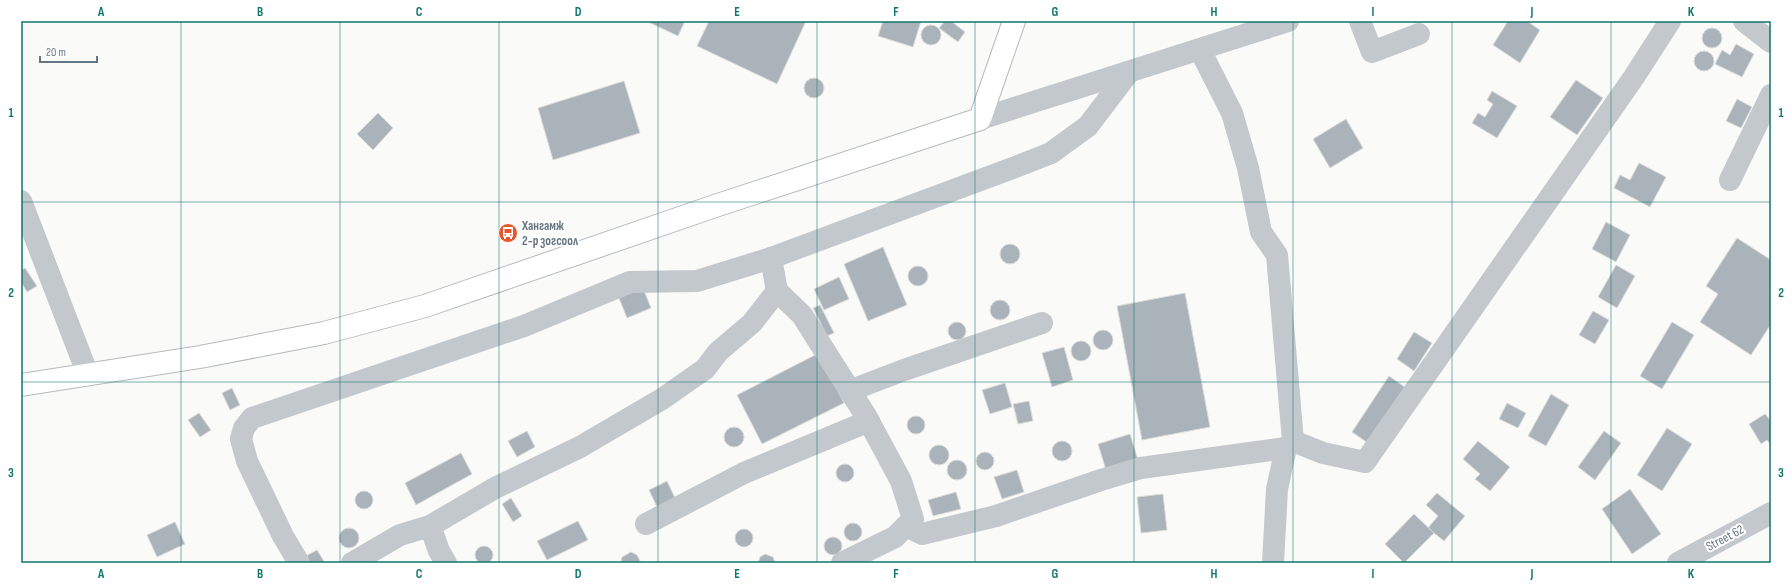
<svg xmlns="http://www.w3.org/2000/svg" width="1792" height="584" font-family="'Sofia Sans Condensed',sans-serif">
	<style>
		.building { fill: #aab3b9; stroke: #dcdcda }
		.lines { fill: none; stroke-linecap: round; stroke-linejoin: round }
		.major-casing { stroke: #b5babe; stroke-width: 24 }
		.minor { stroke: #c3c8cc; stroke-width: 22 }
		.major { stroke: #fff; stroke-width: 22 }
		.grid { fill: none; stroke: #0f766e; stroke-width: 1; stroke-opacity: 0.55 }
		.labels { text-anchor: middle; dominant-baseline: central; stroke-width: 4; stroke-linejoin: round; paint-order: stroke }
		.poi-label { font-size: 13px; font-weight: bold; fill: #657683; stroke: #fff; text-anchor: start }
		.street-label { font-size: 13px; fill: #657683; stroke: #fff }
		.neatline { fill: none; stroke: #0f766e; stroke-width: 1.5 }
		.grid-label { font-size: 13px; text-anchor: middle; font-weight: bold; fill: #0f766e }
	</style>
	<rect width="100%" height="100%" fill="#fafaf8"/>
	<g class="building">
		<polygon points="646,21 685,21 678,36"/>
		<polygon points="709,21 806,21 777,84 697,46"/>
		<polygon points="883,21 921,21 913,47 878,36"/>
		<polygon points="945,21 951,21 965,32 958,42 939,28"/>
		<polygon points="1508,21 1527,21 1540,30 1520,63 1493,45"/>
		<circle cx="931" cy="35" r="10"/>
		<circle cx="1712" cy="38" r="10"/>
		<polygon points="1736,44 1754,54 1742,77 1715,64 1722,50 1730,55"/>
		<circle cx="1704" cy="61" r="10"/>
		<circle cx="814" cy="88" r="10"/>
		<polygon points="1576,80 1603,98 1577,135 1550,117"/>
		<polygon points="624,81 640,133 553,160 538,108"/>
		<polygon points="1492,91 1517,106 1497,138 1472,123 1478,113 1485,117 1493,104 1487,100"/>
		<polygon points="1737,99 1752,107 1741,128 1726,121"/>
		<polygon points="378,113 393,128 373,150 357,134"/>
		<polygon points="1346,119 1363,148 1330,168 1313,139"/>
		<polygon points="1639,163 1666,177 1650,207 1614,188 1620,175 1630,180"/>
		<polygon points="1606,222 1630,235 1616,262 1592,249"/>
		<polygon points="1737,238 1771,260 1771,324 1751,355 1700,322 1718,294 1706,286"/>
		<circle cx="1010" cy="254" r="10"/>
		<polygon points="883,247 907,305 868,321 844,264"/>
		<polygon points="1616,265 1635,276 1617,308 1598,297"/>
		<circle cx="918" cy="276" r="10"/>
		<polygon points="25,268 37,286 27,292 21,282 21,270"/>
		<polygon points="839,277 849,299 824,310 814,289"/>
		<polygon points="643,288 651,308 627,318 619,298"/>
		<polygon points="1185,293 1210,427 1142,440 1117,306"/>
		<circle cx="1000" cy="310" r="10"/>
		<polygon points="820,305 834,333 827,336 813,308"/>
		<polygon points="1593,311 1609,320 1595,344 1579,335"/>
		<polygon points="1672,322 1694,335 1662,389 1640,376"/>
		<circle cx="957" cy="331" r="9"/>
		<circle cx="1103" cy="340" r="10"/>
		<polygon points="1414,332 1432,343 1414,371 1397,359"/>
		<circle cx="1081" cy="351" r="10"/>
		<polygon points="1064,347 1073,380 1052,387 1042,353"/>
		<polygon points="819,353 844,403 762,444 737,395"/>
		<polygon points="1389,376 1406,388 1368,443 1352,432"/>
		<polygon points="1005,383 1012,407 990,414 982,390"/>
		<polygon points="232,388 240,405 230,410 222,393"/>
		<polygon points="1551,394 1569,405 1546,446 1528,436"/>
		<polygon points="1029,401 1033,421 1018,424 1013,404"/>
		<polygon points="1507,403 1526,413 1518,428 1499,419"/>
		<polygon points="199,413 211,430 200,437 188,420"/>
		<polygon points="1765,414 1771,421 1771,445 1767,440 1761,444 1749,424"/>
		<circle cx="916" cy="425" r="9"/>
		<circle cx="734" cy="437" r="10"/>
		<polygon points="1667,428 1692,444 1662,491 1637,475"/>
		<polygon points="527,431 535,447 517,457 508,441"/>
		<polygon points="1604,431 1621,443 1595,480 1578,467"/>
		<polygon points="1130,434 1138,460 1106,470 1098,444"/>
		<circle cx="1062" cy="451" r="10"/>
		<polygon points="1478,441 1510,467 1490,491 1475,479 1480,474 1463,459"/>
		<circle cx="939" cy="455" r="10"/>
		<circle cx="985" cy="461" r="9"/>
		<polygon points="461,453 472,474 416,505 405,483"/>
		<circle cx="957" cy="470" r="10"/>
		<circle cx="845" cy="473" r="9"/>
		<polygon points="1017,470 1024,492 1002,499 994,477"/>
		<polygon points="667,481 675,498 657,507 649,490"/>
		<polygon points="1630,489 1661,534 1632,554 1602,509"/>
		<circle cx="364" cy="500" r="9"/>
		<polygon points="956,492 961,509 933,516 928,500"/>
		<polygon points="1437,493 1465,516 1444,541 1428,528 1438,516 1426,505"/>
		<polygon points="1163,494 1167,530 1141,533 1137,497"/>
		<polygon points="511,498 522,516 513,522 502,504"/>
		<polygon points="1414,514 1434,533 1404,563 1385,544"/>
		<polygon points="578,521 588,540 547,560 537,541"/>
		<polygon points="175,522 185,544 157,557 147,535"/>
		<circle cx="853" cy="532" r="9"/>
		<circle cx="349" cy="538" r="10"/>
		<circle cx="744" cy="538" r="9"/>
		<circle cx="833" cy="546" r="9"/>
		<circle cx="484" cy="555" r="9"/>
		<polygon points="317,550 325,563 310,563 306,556"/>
		<polygon points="631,552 637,555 641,563 621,563 622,557"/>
		<polygon points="765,554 773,557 775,563 758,563 760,557"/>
	</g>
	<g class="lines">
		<defs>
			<polyline id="major" points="21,385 200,357 324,333 425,306 715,206 980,119 1014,21"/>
		</defs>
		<use href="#major" class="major-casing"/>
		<g class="minor">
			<polyline points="1360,21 1372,52 1419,34"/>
			<polyline points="1744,21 1771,42"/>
			<polyline points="1200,50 1232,113 1248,168 1261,232 1277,255 1293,441 1286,448"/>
			<polyline points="980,119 1288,21"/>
			<polyline points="1730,180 1771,95"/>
			<polyline points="21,201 88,375"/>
			<polyline points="777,291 802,315 866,416 901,481 913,519 895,537 842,563"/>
			<polyline points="849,391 904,370 1042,323"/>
			<polyline points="1293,441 1323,453 1365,462 1634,77 1670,21"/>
			<polyline points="646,524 744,473 869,421"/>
			<polyline points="906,526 922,534 996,516 1101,480 1141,468 1286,448 1277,489 1273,563"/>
			<polyline points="299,563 283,536 247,461 241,439 244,428 252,418 524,326 630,282 697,281 771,258 1018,166 1051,153 1088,126 1129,72"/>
			<polyline points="352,563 400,535 430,526"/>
			<polyline points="446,563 439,551 430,526 495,488 580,447 662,399 705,369 718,352 752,323 777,291 771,258"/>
			<polyline points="1678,563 1771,513"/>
		</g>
		<use href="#major" class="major"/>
	</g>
	<path class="grid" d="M181 21V563M340 21V563M499 21V563M658 21V563M817 21V563M975 21V563M1134 21V563M1293 21V563M1452 21V563M1611 21V563M21 202H1771M21 382H1771"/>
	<defs>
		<symbol id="bus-disc" viewBox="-11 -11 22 22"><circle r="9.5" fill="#e4572e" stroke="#fff"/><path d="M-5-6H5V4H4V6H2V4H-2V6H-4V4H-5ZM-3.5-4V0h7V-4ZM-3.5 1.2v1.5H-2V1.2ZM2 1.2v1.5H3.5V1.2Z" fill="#fff"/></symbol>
	</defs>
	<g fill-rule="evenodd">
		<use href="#bus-disc" x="497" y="222" width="22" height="22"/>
	</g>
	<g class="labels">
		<g class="poi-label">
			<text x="522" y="226">Хангамж<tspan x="522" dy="15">2-р зогсоол</tspan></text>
		</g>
		<g class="street-label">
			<text transform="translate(1725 538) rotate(-28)">Street 62</text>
		</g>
	</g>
	<rect width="1792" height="584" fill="none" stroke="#ffffff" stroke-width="44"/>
	<path d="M40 56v6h57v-6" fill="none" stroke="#657683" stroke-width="2"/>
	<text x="46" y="56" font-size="12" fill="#657683" stroke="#ffffff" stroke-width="3" paint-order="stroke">20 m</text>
	<rect x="22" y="22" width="1748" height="540" class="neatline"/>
	<g class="grid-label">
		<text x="101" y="16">A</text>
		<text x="260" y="16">B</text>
		<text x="419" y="16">C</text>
		<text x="578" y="16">D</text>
		<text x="737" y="16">E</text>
		<text x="896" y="16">F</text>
		<text x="1055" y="16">G</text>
		<text x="1214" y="16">H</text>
		<text x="1373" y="16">I</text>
		<text x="1532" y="16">J</text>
		<text x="1691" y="16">K</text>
		<text x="11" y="117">1</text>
		<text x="1781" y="117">1</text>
		<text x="11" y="297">2</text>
		<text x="1781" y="297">2</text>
		<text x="11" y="477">3</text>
		<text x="1781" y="477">3</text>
		<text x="101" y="578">A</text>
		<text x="260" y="578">B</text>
		<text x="419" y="578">C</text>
		<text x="578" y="578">D</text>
		<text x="737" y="578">E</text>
		<text x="896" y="578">F</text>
		<text x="1055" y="578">G</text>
		<text x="1214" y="578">H</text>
		<text x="1373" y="578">I</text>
		<text x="1532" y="578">J</text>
		<text x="1691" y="578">K</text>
	</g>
</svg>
